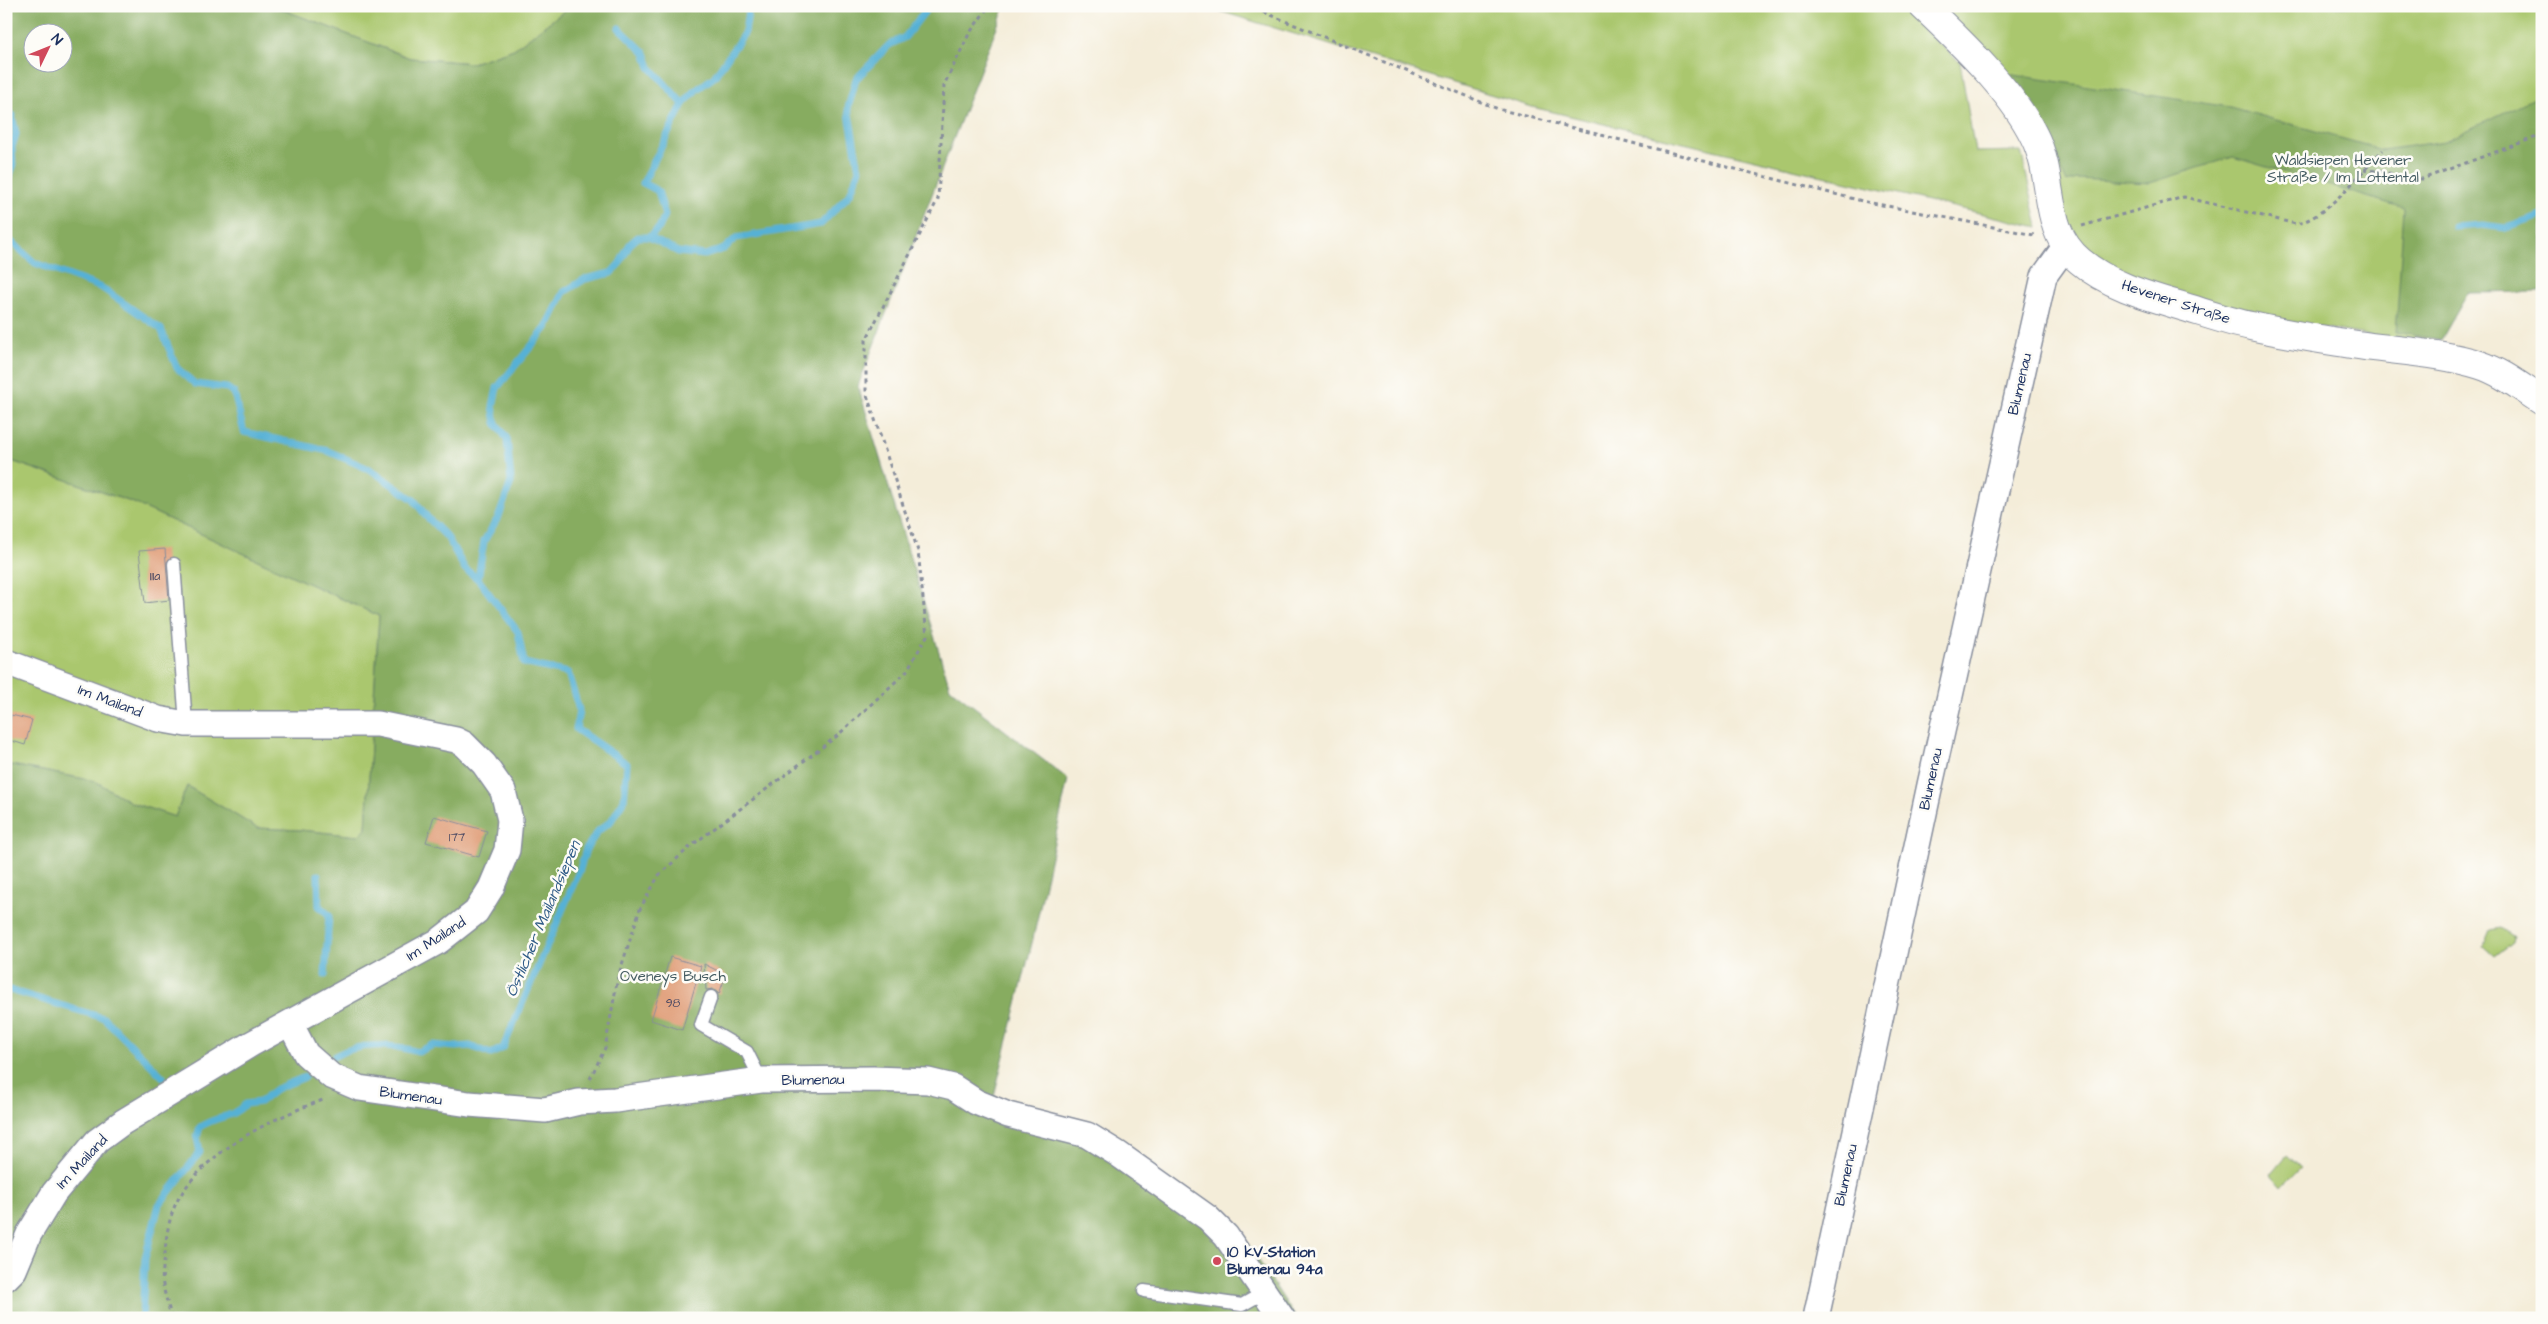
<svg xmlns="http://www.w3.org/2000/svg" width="2548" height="1324" font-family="'Architects Daughter',sans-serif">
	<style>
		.green { fill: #aac76e; stroke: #627b66 }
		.forest { fill: #87ac61; stroke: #516e60; fill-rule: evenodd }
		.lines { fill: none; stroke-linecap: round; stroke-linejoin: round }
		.stream { stroke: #57b1d5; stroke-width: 7 }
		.building { fill: #df9a73 }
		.service-casing { stroke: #888e9c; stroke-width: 15 }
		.minor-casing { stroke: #888e9c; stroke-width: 28 }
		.tertiary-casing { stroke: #888e9c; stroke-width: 30 }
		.path { stroke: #888e9c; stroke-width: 3; stroke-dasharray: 4 4; stroke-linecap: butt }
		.service { stroke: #fff; stroke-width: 12 }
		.minor { stroke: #fff; stroke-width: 25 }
		.tertiary { stroke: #fff; stroke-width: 28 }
		.poi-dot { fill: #d1495b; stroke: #fdfcf7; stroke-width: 2 }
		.labels { text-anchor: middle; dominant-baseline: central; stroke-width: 5; stroke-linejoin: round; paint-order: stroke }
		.number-label { font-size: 12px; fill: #4c4a63 }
		.park-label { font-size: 15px; fill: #465d63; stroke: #fdfcf7 }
		.street-label { font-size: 15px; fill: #1b2f5e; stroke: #fdfcf7 }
		.poi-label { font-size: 15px; font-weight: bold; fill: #1b2f5e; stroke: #fdfcf7; text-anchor: start }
		.water-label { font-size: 16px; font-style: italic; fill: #305c88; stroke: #fdfcf7 }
	</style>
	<rect width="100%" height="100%" fill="#fdfcf7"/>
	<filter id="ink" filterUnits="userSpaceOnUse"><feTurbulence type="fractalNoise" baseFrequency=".02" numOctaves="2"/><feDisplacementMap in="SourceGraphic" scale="10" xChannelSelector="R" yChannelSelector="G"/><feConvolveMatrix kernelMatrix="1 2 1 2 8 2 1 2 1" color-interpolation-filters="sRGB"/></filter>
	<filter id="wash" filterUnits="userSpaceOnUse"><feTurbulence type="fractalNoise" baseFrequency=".0096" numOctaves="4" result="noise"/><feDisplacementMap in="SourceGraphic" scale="20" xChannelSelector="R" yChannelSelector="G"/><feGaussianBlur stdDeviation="1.12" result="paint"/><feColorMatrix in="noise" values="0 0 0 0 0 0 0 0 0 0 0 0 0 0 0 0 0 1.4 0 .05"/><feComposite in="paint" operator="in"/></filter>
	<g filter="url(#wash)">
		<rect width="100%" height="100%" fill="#f4edd9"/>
		<g class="green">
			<polygon points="273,6 571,6 514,49 472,63 410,58"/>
			<polygon points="1203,6 1897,6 1960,62 1975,152 2021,151 2038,227 1532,107"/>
			<polygon points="1949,6 2542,6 2542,257 2457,287 2424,345 2215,309 2101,263 2078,246 2066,223 2059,184 1948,12"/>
			<polygon points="6,459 134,503 379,616 366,828 358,836 300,830 257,828 187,786 175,817 132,803 95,781 6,764"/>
			<polygon points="2501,928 2513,937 2512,942 2494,956 2484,947 2491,930"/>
			<polygon points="2287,1155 2301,1168 2282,1187 2271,1174"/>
		</g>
		<g class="forest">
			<path d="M6 6H273L410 58 472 63 514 49 571 6H1005L858 386 950 688 1068 779 1033 939 994 1096 1087 1135 1239 1230 1296 1318H6V764L95 781 132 803 175 817 187 786 257 828 300 830 358 836 366 828 379 616 134 503 6 459ZM32 32H62V62H32Z"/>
			<polygon points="2000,73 2230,107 2383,150 2445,141 2542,94 2542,292 2468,293 2441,340 2396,332 2404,208 2233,157 2150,183 2077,179 2067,182"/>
		</g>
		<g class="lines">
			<g class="stream">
				<polyline points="619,28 645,53 650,67 683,104"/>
				<polyline points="6,110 12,115 16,134 12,147 13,167 6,184"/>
				<polyline points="2455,227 2482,225 2506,228 2542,216"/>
				<path d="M6 237 35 263 102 288 161 329 177 368 195 384 227 388 234 393 244 432 328 451 371 470 414 500 427 517 447 537 465 569 478 579 518 632 524 663 568 673 579 710 576 729 627 764 624 800 611 821 598 831 586 849 580 869 503 1048 491 1054 470 1046 456 1047 433 1045 418 1052C393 1044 358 1042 335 1056"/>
				<polyline points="649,237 659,228 665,215 658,191 643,183 683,104 696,90 714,77 745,32 749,6"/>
				<polyline points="478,579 484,541 499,516 511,482 507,439 496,423 493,406 497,388 546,328 564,292 585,279 611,273 620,263 630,244 638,237 649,237 678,252 705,255 724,249 736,238 821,224 850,194 859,170 848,108 856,79 889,45 905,37 929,6"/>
				<polyline points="318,875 319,906 329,915 325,975"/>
				<polyline points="6,989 104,1018 163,1077"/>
				<path d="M142 1318 145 1258 159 1205 200 1152 197 1137 200 1127C215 1116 232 1119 245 1104L260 1102 276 1089 305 1077"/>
			</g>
		</g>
		<g id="blocks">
			<g class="building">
				<polygon points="165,549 169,600 145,603 139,551"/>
				<polygon points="11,715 32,720 25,745 6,739"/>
				<polygon points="434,816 487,831 479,857 426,842"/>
				<polygon points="670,957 701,966 682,1030 651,1020"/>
				<polygon points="704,964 726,975 719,994 713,989 706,990"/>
			</g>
		</g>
	</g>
	<g filter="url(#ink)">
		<use href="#blocks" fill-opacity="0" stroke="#888e9c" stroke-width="1"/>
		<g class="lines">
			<defs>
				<g id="service">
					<polyline points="174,564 186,724"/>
					<polyline points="711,997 701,1025 747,1052 761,1080"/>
					<polyline points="1144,1291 1242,1305 1265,1292"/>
				</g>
				<g id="minor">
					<polyline points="6,662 158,719 186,724 378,724 456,740 464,744 484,764 503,791 510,820 507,850 491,888 476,912 439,941 251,1044 123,1122 97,1141 54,1193 29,1234 14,1270 6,1278"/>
					<polyline points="290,1023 306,1054 331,1076 359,1088 469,1104 545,1110 579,1102 615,1100 761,1080 873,1079 928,1081 953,1087 976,1102 1008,1115 1087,1135 1118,1154 1208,1218 1226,1236 1282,1318"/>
					<polyline points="1816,1318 1930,785 2044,276 2065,247"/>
				</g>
				<path id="tertiary" d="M1923 6C1960 41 2012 91 2034 136 2056 179 2041 229 2080 261 2107 284 2144 295 2178 305 2202 312 2226 321 2251 326 2282 333 2314 338 2345 343 2390 351 2436 351 2480 365 2502 372 2522 388 2542 401"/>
			</defs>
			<use href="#service" class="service-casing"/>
			<use href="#minor" class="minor-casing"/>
			<use href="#tertiary" class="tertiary-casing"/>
			<g class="path">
				<polyline points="1249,6 1498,109 1862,201 2034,235"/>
				<polyline points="2364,169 2422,179 2542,135"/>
				<path d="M2082 226 2184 197 2296 224C2328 217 2360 173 2383 150"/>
				<polyline points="590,1079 605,1048 618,977 640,909 659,875 691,846 837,736 906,672 927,636 918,551 866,392 866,340 938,199 944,85 969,34 989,6"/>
				<path d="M171 1318C169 1307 165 1296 163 1285 161 1275 164 1264 165 1254 166 1234 170 1210 182 1193 211 1148 278 1115 326 1099"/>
			</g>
			<use href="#service" class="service"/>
			<use href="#minor" class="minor"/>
			<use href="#tertiary" class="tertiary"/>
		</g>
	</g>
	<circle class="poi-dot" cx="1217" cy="1261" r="5"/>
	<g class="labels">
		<g class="number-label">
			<text x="155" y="576">111a</text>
			<text x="457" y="837">177</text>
			<text x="673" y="1003">98</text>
		</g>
		<g class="park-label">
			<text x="2343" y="160">Waldsiepen Hevener<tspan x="2343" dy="17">Straße / Im Lottental</tspan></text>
			<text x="673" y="976">Oveneys Busch</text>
		</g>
		<g class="street-label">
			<text transform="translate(2176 302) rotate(18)">Hevener Straße</text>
			<text transform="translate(2020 384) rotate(-77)">Blumenau</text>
			<text transform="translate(110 701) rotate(21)">Im Mailand</text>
			<text transform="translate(1931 779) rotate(-78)">Blumenau</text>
			<text transform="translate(436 939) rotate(-33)">Im Mailand</text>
			<text transform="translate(813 1080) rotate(-1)">Blumenau</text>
			<text transform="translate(411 1096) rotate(8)">Blumenau</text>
			<text transform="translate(82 1162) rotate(-47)">Im Mailand</text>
			<text transform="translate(1846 1175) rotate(-78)">Blumenau</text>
		</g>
		<g class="poi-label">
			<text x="1227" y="1252">10 kV-Station<tspan x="1227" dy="17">Blumenau 94a</tspan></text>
		</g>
		<g class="water-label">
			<text transform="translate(543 919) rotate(-67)">Östlicher Mailandsiepen</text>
		</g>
	</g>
	<rect width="2548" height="1324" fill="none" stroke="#fdfcf7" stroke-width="25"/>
	<g transform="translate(48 48) rotate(47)"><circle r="24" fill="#fdfcf7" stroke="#a3aaba"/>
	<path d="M0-4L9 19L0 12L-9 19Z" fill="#d1495b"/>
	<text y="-8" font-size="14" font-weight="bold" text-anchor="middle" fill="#1b2f5e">N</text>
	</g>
</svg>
